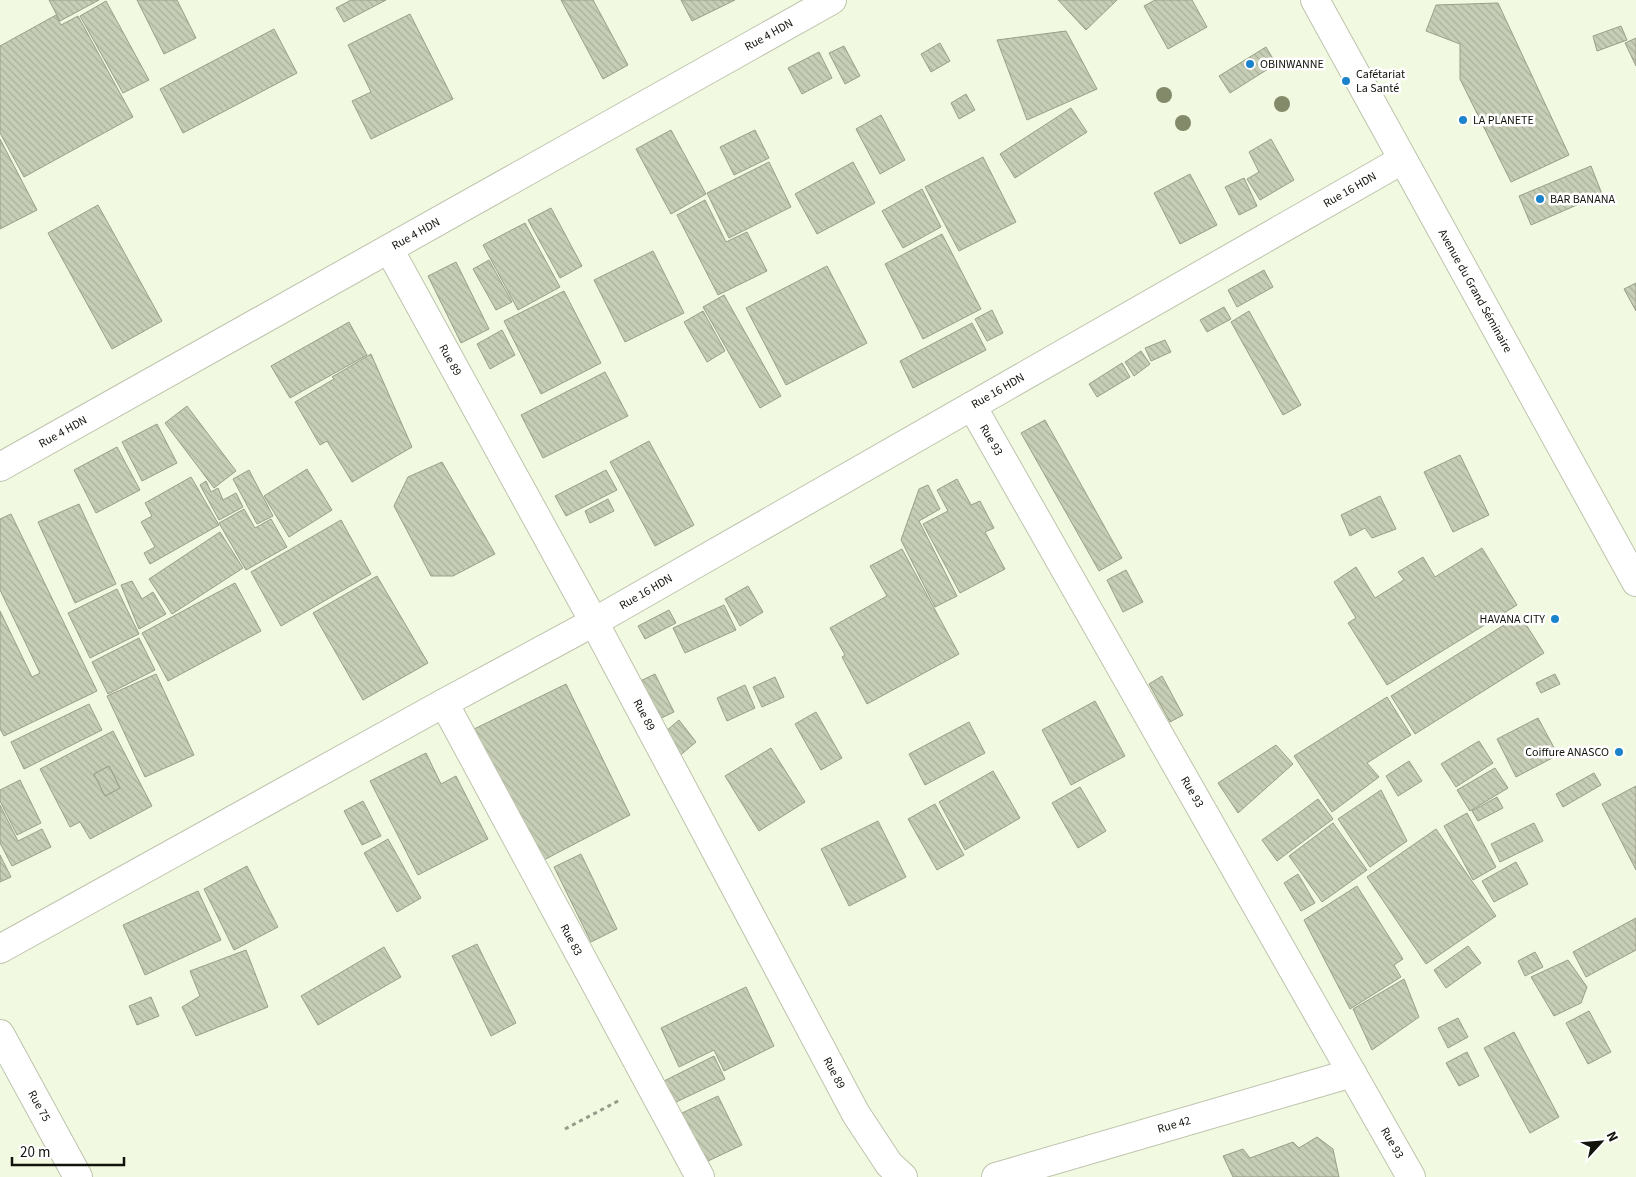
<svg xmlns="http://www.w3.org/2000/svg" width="1636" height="1177" font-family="'Source Sans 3',sans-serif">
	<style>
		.building { fill: url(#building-back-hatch); stroke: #999f89; fill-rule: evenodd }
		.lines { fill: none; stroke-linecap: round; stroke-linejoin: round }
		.minor-casing { stroke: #bdc3ac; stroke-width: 30 }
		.path { stroke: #959a89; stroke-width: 3; stroke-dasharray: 4 4; stroke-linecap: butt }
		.minor { stroke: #fff; stroke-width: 28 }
		.tree { fill: #838a69 }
		.poi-dot { fill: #1b82cc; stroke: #fff; stroke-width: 2 }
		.labels { text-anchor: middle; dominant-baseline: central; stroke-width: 5; stroke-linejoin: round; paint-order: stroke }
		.street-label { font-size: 12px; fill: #12140c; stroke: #fff }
		.poi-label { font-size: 12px; fill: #12140c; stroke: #fff; text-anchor: start }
	</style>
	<defs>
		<pattern id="building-back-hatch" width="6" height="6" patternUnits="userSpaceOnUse" patternTransform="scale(1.25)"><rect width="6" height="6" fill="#c7ceb6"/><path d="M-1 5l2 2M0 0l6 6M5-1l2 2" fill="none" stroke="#aab09b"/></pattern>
	</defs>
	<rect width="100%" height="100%" fill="#f2f9e1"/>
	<g class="building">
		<polygon points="49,0 99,0 60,21"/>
		<polygon points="137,0 177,0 196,38 164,54"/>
		<polygon points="351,0 386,0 344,22 336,8"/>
		<polygon points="561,0 593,0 628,65 603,79"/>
		<polygon points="681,0 735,0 692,21"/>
		<polygon points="1058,0 1117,0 1086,30"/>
		<polygon points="1155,0 1192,0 1207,27 1168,49 1144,6"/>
		<polygon points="106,1 149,80 123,93 80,16"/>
		<polygon points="1498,3 1569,155 1511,182 1460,79 1460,44 1426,31 1436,5"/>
		<polygon points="410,14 453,99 371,139 352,101 371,92 348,45"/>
		<polygon points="56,15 61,25 78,16 133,117 24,177 0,133 0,46"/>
		<polygon points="1621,26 1627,40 1597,51 1593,36"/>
		<polygon points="274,29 297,73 183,133 160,89"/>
		<polygon points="1066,31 1097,89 1027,120 997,40"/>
		<polygon points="1636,38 1636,66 1625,43"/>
		<polygon points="940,43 950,61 931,72 921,54"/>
		<polygon points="844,46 860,76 845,84 829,53"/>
		<polygon points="1266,47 1276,64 1230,93 1219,76"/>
		<polygon points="819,52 832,78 802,94 788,68"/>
		<polygon points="966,94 975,110 959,119 951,103"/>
		<polygon points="1071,108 1087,132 1015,178 1000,154"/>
		<polygon points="881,115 905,160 880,174 856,129"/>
		<polygon points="671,130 706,194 671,214 636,149"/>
		<polygon points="755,130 769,158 734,175 720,147"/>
		<polygon points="0,139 37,210 0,229"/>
		<polygon points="1271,139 1294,180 1260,200 1247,179 1259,172 1249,152"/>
		<polygon points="983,157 1016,222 959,251 925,187"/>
		<polygon points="769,162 791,207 729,238 707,193"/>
		<polygon points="853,162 875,203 817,234 795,194"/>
		<polygon points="1591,166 1602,194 1531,225 1519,196"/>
		<polygon points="1190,174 1217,225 1180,244 1154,193"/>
		<polygon points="1244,178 1257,206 1239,215 1225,187"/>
		<polygon points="922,189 941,227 903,248 882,211"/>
		<polygon points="705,200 726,242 747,232 767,271 718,295 677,215"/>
		<polygon points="98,205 162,321 112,349 48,233"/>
		<polygon points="551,208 582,266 560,278 528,220"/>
		<polygon points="525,223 560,287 518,310 483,245"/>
		<polygon points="942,234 981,309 923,339 885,264"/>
		<polygon points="653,251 684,313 625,342 594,280"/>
		<polygon points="489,260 512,302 496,310 473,269"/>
		<polygon points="456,262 489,329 461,343 428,276"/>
		<polygon points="827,266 867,343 786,385 746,308"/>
		<polygon points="1264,270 1273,287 1237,307 1228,290"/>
		<polygon points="1636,283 1636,311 1624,289"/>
		<polygon points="564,291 601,363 541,394 504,321"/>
		<polygon points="724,295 781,396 760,408 703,307"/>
		<polygon points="1224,307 1231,319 1207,332 1200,320"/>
		<polygon points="992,310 1003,333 987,341 975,319"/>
		<polygon points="703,311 725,351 707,362 684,322"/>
		<polygon points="1249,311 1301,405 1283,415 1231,322"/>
		<polygon points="349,322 367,355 290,398 271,366"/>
		<polygon points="972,323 986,350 913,388 900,361"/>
		<polygon points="502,330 515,355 490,369 477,344"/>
		<polygon points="1165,340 1171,352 1151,361 1145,348"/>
		<polygon points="1141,351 1150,364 1134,376 1125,362"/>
		<polygon points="371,354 412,447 352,482 327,441 320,445 295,402 334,379 332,377"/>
		<polygon points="1122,363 1130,377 1097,397 1089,384"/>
		<polygon points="605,372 628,416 543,458 521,415"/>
		<polygon points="187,406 236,471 214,488 165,423"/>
		<polygon points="1045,420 1122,558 1099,571 1021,433"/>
		<polygon points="157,424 177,463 142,481 122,442"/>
		<polygon points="649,441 694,525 655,546 610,462"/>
		<polygon points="117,447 140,490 96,513 74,470"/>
		<polygon points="1460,455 1489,515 1453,532 1424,472"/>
		<polygon points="442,462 495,554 453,576 431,576 394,506 408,477"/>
		<polygon points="307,469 332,510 289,537 264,496"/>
		<polygon points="249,470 273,516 257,524 233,479"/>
		<polygon points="606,470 617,490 566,516 555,496"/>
		<polygon points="191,477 219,525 150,564 144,553 155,547 141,522 152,516 145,503"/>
		<polygon points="957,479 971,505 980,501 994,528 985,532 1005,569 960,593 923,524 948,511 937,490"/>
		<polygon points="206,481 211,492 218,488 223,500 236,493 243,507 219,520 200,485"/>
		<polygon points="928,485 940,509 919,521 957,596 935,607 901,540 919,489"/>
		<polygon points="1380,496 1396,529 1372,538 1365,528 1350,536 1341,515"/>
		<polygon points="608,499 614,511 590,523 585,511"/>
		<polygon points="79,504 116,584 75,603 38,522"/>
		<polygon points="244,509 255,528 271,519 287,547 246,570 219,523"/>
		<polygon points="11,514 97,691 4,736 0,729 0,611 32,677 40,673 0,590 0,519"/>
		<polygon points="341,520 371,574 281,626 251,572"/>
		<polygon points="220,532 243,568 172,614 149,579"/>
		<polygon points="1482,548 1517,605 1387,685 1348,623 1356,618 1334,582 1356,567 1375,598 1404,580 1398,572 1423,557 1435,577"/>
		<polygon points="902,549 959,654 867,704 842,657 845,655 830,628 887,596 870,566"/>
		<polygon points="1126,570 1143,602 1123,612 1107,580"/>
		<polygon points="377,576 428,663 363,700 313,613"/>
		<polygon points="132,581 142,599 153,592 166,614 139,629 121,585"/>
		<polygon points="235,583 261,631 168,681 142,633"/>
		<polygon points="748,586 763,612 740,626 725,599"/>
		<polygon points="117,589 139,634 90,658 68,613"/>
		<polygon points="724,605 736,630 685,653 673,628"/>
		<polygon points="669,610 676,623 645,639 638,626"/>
		<polygon points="1520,615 1544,653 1415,734 1391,696"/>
		<polygon points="139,638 155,670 108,694 92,662"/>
		<polygon points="156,674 194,755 145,777 107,696"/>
		<polygon points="655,674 674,712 653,722 634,684"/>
		<polygon points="1555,674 1560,684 1541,693 1536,683"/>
		<polygon points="1162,676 1183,715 1170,722 1149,684"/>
		<polygon points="775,677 784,697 762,707 753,687"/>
		<polygon points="566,684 630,815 540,862 470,731"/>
		<polygon points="745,685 755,708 727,721 717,698"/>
		<polygon points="1387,697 1411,735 1367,763 1379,777 1332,812 1294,756"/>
		<polygon points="1095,701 1125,756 1071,785 1042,730"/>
		<polygon points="89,704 102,730 24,769 11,742"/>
		<polygon points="816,712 842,758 821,770 795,724"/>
		<polygon points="1538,718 1558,755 1516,777 1497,739"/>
		<polygon points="679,720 696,742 677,758 659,737"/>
		<polygon points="969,722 985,753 925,785 909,754"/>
		<path d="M113 731 152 806 90 839 80 822 70 827 40 769ZM109 766 120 788 105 796 94 774Z"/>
		<polygon points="1479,741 1493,763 1456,787 1441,764"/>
		<polygon points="1276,745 1293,764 1238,813 1218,783"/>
		<polygon points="771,748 805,802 759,831 725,776"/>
		<polygon points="426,753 441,784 456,776 488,839 418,875 370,781"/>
		<polygon points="1409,761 1422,781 1398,796 1386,776"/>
		<polygon points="109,766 120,788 105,796 94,774"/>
		<polygon points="1495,768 1508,788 1470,811 1457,790"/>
		<polygon points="993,771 1020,818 965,850 939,802"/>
		<polygon points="1594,773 1601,785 1563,807 1556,794"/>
		<polygon points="20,780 41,823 17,835 0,801 0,790"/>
		<polygon points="1636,786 1636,870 1602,804"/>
		<polygon points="1080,787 1106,831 1078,848 1052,803"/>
		<polygon points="1381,790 1407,841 1370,867 1338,819"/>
		<polygon points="1497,797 1503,808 1478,821 1472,811"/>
		<polygon points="1318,799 1333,819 1277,861 1262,840"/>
		<polygon points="363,801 381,836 362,845 344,811"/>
		<polygon points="935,804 964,855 937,870 908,819"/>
		<polygon points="0,805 18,841 42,829 51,847 12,866 0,843"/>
		<polygon points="1467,813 1496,867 1473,880 1444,826"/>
		<polygon points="878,821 906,877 849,906 821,849"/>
		<polygon points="1333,823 1367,870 1322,902 1289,856"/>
		<polygon points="1534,823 1543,841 1500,862 1491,844"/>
		<polygon points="1436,829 1496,916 1426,964 1367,877"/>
		<polygon points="388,839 421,898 397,912 364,853"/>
		<polygon points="581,854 617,929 591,942 554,867"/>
		<polygon points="0,855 11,877 0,882"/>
		<polygon points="1516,862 1528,884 1494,902 1482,881"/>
		<polygon points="247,866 278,927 234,950 204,889"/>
		<polygon points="1298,874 1315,903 1301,911 1284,883"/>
		<polygon points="1357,886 1403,959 1394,965 1401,977 1350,1009 1304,920"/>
		<polygon points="198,891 221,940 145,975 123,925"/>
		<polygon points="1636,918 1636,950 1586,977 1573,952"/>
		<polygon points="477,944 516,1023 491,1036 452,956"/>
		<polygon points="1468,946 1481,963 1446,988 1434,970"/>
		<polygon points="384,947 401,977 318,1025 301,996"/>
		<polygon points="246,950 268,1007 196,1036 182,1007 200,996 190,971"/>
		<polygon points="1535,952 1543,967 1525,976 1518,961"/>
		<polygon points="1568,960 1587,987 1581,1003 1554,1016 1531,977"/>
		<polygon points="1404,979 1419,1017 1372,1050 1353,1009"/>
		<polygon points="746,987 774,1046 724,1071 714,1050 679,1067 661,1028"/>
		<polygon points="151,997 159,1016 137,1025 129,1006"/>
		<polygon points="1589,1011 1611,1052 1588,1064 1566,1023"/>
		<polygon points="1458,1018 1468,1037 1448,1048 1438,1028"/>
		<polygon points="1514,1032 1559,1117 1530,1133 1484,1048"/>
		<polygon points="1467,1052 1479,1076 1459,1086 1446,1063"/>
		<polygon points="714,1056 725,1079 674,1103 664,1081"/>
		<polygon points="718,1096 742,1145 706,1162 682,1113"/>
		<polygon points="1317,1137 1333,1149 1339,1177 1233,1177 1223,1156 1243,1149 1250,1158 1293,1142 1299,1148"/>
	</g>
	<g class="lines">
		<defs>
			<g id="minor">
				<polyline points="1315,0 1636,582"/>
				<polyline points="389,249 594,622 856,1114 889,1164 903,1177"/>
				<polyline points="972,406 1411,1177"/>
				<polyline points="0,467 832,0"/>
				<polyline points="444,703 700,1177"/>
				<polyline points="0,949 444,703 594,622 1402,160"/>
				<polyline points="0,1034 78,1177"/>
				<polyline points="996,1177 1352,1073"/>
			</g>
		</defs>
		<use href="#minor" class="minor-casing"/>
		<polyline class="path" points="565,1129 620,1100"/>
		<use href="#minor" class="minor"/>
	</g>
	<g class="tree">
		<circle cx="1164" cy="95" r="8"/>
		<circle cx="1282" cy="104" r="8"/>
		<circle cx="1183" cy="123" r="8"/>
	</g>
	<g class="poi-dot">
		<circle cx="1250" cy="64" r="5"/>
		<circle cx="1346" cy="81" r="5"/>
		<circle cx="1463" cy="120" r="5"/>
		<circle cx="1540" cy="199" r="5"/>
		<circle cx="1555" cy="619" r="5"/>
		<circle cx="1619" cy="752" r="5"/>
	</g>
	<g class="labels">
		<g class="street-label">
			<text transform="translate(769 35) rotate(-29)">Rue 4 HDN</text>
			<text transform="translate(1350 190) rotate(-30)">Rue 16 HDN</text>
			<text transform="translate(416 234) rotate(-29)">Rue 4 HDN</text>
			<text transform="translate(1475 291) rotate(61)">Avenue du Grand Séminaire</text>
			<text transform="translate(450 360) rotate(61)">Rue 89</text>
			<text transform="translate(998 391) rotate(-30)">Rue 16 HDN</text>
			<text transform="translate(63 432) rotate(-29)">Rue 4 HDN</text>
			<text transform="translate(991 440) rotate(60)">Rue 93</text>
			<text transform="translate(646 592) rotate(-30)">Rue 16 HDN</text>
			<text transform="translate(644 715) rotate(62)">Rue 89</text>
			<text transform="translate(1192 792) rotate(60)">Rue 93</text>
			<text transform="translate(571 940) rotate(62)">Rue 83</text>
			<text transform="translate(834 1073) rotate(62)">Rue 89</text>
			<text transform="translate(39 1106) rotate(61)">Rue 75</text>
			<text transform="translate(1174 1125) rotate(-16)">Rue 42</text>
			<text transform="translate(1392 1143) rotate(60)">Rue 93</text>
		</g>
		<g class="poi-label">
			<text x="1260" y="64">OBINWANNE</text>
			<text x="1356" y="74">Cafétariat<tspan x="1356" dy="14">La Santé</tspan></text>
			<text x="1473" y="120">LA PLANETE</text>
			<text x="1550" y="199">BAR BANANA</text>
			<text x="1545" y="619" text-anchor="end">HAVANA CITY</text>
			<text x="1609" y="752" text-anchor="end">Coiffure ANASCO</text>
		</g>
	</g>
	<g transform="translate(1601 1142) rotate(64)" stroke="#ffffff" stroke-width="4" paint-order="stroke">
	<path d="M0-4L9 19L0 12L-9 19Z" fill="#12140c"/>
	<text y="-8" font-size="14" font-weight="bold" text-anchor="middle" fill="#12140c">N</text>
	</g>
	<path d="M12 1157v8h112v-8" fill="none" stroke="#12140c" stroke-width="2.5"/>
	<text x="20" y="1157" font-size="15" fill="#12140c" stroke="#ffffff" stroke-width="4" paint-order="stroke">20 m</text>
</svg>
